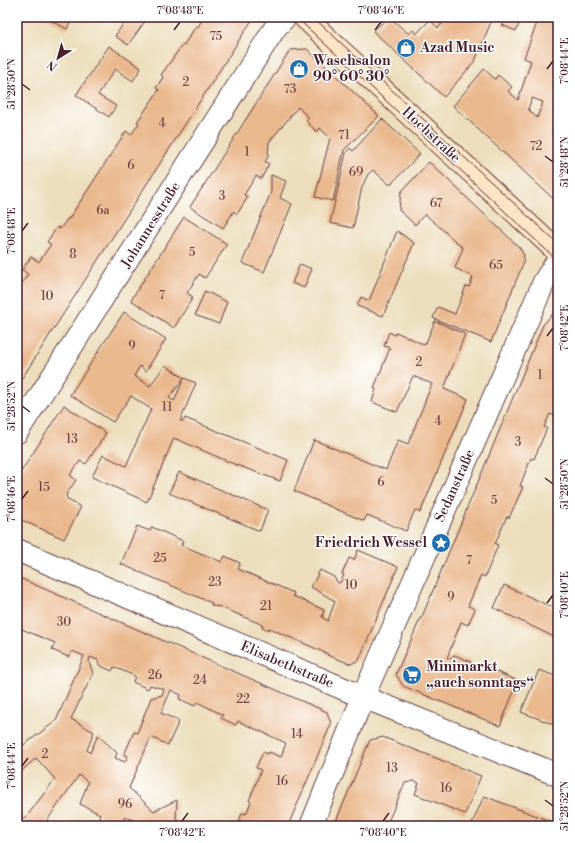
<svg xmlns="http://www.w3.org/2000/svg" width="575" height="843" font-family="'Libre Bodoni',serif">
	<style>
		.building { fill: #eab88d; fill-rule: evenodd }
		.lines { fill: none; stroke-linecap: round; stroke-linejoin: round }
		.street-casing { stroke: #623c41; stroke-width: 24 }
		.secondary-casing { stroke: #623c41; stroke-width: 24 }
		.street { stroke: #fff; stroke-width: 22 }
		.secondary { stroke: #fee5c5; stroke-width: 22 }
		.tram { stroke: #4a1f2b; stroke-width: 1 }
		.ticks { fill: none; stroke: #4a1f2b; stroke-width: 1.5 }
		.labels { text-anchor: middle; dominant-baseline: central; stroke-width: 3; stroke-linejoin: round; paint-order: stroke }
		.number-label { font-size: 12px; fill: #724544 }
		.poi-label { font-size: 14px; font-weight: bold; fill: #4a1f2b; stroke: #fff; text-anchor: start }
		.street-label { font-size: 14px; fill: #4a1f2b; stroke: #fff }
		.neatline { fill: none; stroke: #4a1f2b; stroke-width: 1.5 }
		.ticks-label { font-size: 10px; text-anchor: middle; fill: #4a1f2b }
	</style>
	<rect width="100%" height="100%" fill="#fff"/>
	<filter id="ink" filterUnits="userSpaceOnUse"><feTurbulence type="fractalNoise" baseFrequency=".025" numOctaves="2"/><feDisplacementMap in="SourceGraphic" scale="8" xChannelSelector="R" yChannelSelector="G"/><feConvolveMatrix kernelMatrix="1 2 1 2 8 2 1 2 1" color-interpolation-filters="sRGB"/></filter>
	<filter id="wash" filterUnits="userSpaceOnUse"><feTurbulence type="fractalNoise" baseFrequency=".012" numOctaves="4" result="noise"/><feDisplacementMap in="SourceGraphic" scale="16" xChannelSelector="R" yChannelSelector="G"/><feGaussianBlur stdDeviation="0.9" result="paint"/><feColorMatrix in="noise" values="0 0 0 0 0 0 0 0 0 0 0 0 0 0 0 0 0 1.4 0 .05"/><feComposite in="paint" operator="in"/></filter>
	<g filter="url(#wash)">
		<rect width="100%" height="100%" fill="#ecdebc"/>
		<g id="blocks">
			<g class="building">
				<polygon points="44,17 73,17 67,29"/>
				<polygon points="128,17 148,17 128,45 115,36"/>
				<polygon points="199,17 254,17 17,386 17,300 22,292 18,289 28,274 22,270 31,257 39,262 51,244 47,242 57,227 60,229 68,218 69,219 126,131 131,135 139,123 137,122 159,90 156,88 163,77 161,75 183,44 184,45 196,26 198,27 202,20"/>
				<polygon points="389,17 409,34 413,30 416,34 430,20 438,28 442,24 426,17 493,17 475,61 444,97 373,31"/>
				<polygon points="506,17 522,17 516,31 502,25"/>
				<path d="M539 17H558V114L555 117 558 120V125L552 131 558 137V203L453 106 484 69 495 79 498 75 512 87 508 91 518 100 531 61 524 58ZM532 98 543 102 537 118 528 109Z"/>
				<polygon points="109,46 141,68 133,81 115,69 98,95 116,106 109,117 76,95"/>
				<polygon points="307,49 379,116 344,150 333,201 315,197 330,138 320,128 317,132 306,121 309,118 298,107 269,142 268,157 265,162 269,164 261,179 256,176 244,195 248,197 237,214 234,211 223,228 190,207 290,50"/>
				<polygon points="382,119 420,154 390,185 373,170 368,174 362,187 353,228 330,223 346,153 350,148 353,151"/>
				<polygon points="17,133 20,134 18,145 17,145"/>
				<polygon points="429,162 519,247 524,255 523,264 491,342 433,318 438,307 455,314 466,286 469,287 473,277 455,268 463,248 425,214 415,225 399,210 401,192"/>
				<polygon points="271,175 286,181 280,198 292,204 264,272 242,263 271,192"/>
				<polygon points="184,217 227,244 205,278 199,274 187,293 193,297 174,328 131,300"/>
				<polygon points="397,231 414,243 383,316 357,306 361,297 369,301"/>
				<polygon points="300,264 312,269 304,288 292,283"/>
				<polygon points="205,291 227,302 219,324 195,315"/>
				<polygon points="558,308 558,417 550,414 544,427 547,428 534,459 531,458 520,486 523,487 509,518 507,516 495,544 498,545 485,577 481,575 468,606 475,609 468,625 461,622 447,658 450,659 452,656 455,655 471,662 469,666 477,669 479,664 518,681 500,726 403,686 396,674 421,617 422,617 543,325"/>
				<path d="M124 312 166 339 146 371 140 366 134 376 150 386 165 365 184 378 196 383 180 421 183 422 185 418 288 460 280 481 234 464 174 438 147 502 92 477 103 455 126 466 151 409 131 396 113 422 70 395ZM184 378 174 401 169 398Z"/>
				<polygon points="435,321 465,334 444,389 468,399 420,513 415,510 406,531 367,515 364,521 294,491 314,440 386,470 398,440 408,444 432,384 413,376 397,412 372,402 376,389 374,388 390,348 384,346 389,332 395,335 396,332 425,345"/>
				<polygon points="64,405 106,433 86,464 80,461 70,475 76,480 66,495 68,500 81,507 64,539 17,518 17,478"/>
				<polygon points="179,472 268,510 260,531 169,493"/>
				<polygon points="137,526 150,531 152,527 183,541 181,545 222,562 225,556 240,563 238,569 294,593 293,596 324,610 322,617 328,621 335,601 311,587 320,570 334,577 337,582 340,583 344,575 342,574 349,558 354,560 358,550 398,567 359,660 351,664 327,655 328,654 269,628 268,630 262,627 263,625 218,606 218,607 211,605 212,603 121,564"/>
				<path d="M17 577 327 712 331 724 288 826H237L242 813 246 814 251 802 249 801 261 770 256 768 263 752 268 754 269 752 281 757 286 743 238 721 236 725 221 718 223 715 197 702 195 706 179 699 181 695 171 690 161 713 179 721 168 745 151 737 129 788 154 811 177 800 176 819 191 826H137L133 825 134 820 124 817 122 826H97L100 814 80 804 88 782 79 775 43 826H17V809L24 820 55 779 36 758 17 775V750L56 721 84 656 72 651 69 657 52 650 55 643 17 627ZM90 657 98 660 99 665 112 671 114 667 135 676 133 682 148 689 150 685 164 689 162 695 151 698 137 733 134 732 124 755 128 756 125 762 115 758 117 753 98 735 90 753 87 750 94 732 71 719 93 673 89 662Z"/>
				<polygon points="504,585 558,610 558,628 554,637 494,608"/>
				<polygon points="539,670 558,677 558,726 521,712"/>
				<polygon points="383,737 481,776 465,814 415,794 419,783 414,781 405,783 386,826 334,826 370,740"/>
				<polygon points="484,796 558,824 558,826 471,826"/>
			</g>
		</g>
	</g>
	<g filter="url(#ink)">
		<use href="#blocks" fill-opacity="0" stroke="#623c41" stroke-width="1"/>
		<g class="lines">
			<defs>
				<g id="street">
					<polyline points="17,432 275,28 285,17"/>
					<polyline points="17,550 363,697 558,775"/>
					<polyline points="311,826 363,697 544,282 558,260"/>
				</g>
				<polyline id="secondary" points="304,17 558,252"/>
			</defs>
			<use href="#street" class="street-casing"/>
			<use href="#secondary" class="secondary-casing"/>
			<use href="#street" class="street"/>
			<use href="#secondary" class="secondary"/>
			<g class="tram">
				<polyline points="296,17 558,261"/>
				<polyline points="313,17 558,244"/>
			</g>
		</g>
	</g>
	<path class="ticks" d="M174 30 180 22M375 30 381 22M547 69 553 61M22 84 30 90M545 156 553 162M22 231 28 223M547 336 553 328M22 406 30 412M545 478 553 484M22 499 28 491M547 603 553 595M22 766 28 758M545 800 553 806M182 821 188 813M383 821 389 813"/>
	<defs>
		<symbol id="shop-disc" viewBox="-11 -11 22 22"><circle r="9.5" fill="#1f6fb2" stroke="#fff"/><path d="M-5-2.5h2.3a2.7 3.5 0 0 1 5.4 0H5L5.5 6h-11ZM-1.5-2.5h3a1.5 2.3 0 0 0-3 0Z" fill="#fff"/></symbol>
		<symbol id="sight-disc" viewBox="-11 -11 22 22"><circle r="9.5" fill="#1f6fb2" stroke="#fff"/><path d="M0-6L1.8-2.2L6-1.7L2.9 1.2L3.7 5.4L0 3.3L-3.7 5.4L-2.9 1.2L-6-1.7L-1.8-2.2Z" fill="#fff"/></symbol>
		<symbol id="supermarket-disc" viewBox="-11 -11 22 22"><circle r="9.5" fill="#1f6fb2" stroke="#fff"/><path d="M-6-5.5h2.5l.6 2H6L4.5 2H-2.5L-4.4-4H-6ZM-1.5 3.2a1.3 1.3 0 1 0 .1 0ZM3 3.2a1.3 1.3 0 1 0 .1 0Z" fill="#fff"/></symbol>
	</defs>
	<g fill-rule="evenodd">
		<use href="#shop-disc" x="395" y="37" width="22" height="22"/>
		<use href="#shop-disc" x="288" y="58" width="22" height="22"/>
		<use href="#sight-disc" x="430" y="532" width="22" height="22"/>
		<use href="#supermarket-disc" x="401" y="664" width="22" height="22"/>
	</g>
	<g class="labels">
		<g class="number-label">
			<text x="216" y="36">75</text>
			<text x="186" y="82">2</text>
			<text x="290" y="89">73</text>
			<text x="162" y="123">4</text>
			<text x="344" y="135">71</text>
			<text x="536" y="146">72</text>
			<text x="247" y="152">1</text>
			<text x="131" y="165">6</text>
			<text x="356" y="172">69</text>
			<text x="222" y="196">3</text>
			<text x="436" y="203">67</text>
			<text x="103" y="210">6a</text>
			<text x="192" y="252">5</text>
			<text x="73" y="254">8</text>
			<text x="496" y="265">65</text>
			<text x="162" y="295">7</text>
			<text x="47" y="296">10</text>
			<text x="132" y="346">9</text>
			<text x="419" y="362">2</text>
			<text x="540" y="375">1</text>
			<text x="167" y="407">11</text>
			<text x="438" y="421">4</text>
			<text x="72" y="439">13</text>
			<text x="518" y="442">3</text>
			<text x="381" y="482">6</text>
			<text x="44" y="487">15</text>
			<text x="494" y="500">5</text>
			<text x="160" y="558">25</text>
			<text x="469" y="560">7</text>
			<text x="215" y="582">23</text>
			<text x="351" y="585">10</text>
			<text x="451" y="597">9</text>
			<text x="266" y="606">21</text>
			<text x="64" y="622">30</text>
			<text x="155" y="675">26</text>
			<text x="200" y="680">24</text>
			<text x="243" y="699">22</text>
			<text x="297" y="734">14</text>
			<text x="45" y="754">2</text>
			<text x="392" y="768">13</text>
			<text x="282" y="781">16</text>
			<text x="446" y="788">16</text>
			<text x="125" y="804">96</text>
		</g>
		<g class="poi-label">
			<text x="420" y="48">Azad Music</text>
			<text x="313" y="61">Waschsalon<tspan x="313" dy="16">90° 60° 30°</tspan></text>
			<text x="427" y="543" text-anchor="end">Friedrich Wessel</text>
			<text x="426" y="667">Minimarkt<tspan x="426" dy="16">„auch sonntags“</tspan></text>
		</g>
		<g class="street-label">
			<text transform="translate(431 135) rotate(43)">Hochstraße</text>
			<text transform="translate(151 225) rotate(-58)">Johannesstraße</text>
			<text transform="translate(455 486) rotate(-66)">Sedanstraße</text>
			<text transform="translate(287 665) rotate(23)">Elisabethstraße</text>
		</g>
	</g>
	<rect width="575" height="843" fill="none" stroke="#fff" stroke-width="44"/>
	<g transform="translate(58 58) rotate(217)" stroke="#ffffff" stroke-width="3" paint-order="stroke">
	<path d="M0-3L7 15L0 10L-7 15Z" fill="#4a1f2b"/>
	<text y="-6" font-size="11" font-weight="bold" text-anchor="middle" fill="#4a1f2b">N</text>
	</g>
	<rect x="22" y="22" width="531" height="799" class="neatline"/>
	<g class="ticks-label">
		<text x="180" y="14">7°08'48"E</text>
		<text x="381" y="14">7°08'46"E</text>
		<text transform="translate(564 61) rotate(-90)" y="4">7°08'44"E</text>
		<text transform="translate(11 84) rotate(-90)" y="4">51°28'50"N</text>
		<text transform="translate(564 162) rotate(-90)" y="4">51°28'48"N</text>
		<text transform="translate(11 231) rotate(-90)" y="4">7°08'48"E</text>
		<text transform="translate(564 328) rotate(-90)" y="4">7°08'42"E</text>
		<text transform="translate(11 406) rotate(-90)" y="4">51°28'52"N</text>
		<text transform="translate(564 484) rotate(-90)" y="4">51°28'50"N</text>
		<text transform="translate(11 499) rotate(-90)" y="4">7°08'46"E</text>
		<text transform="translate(564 595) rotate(-90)" y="4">7°08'40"E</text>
		<text transform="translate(11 766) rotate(-90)" y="4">7°08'44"E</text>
		<text transform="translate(564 806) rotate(-90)" y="4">51°28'52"N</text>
		<text x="182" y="836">7°08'42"E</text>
		<text x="383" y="836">7°08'40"E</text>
	</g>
</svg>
